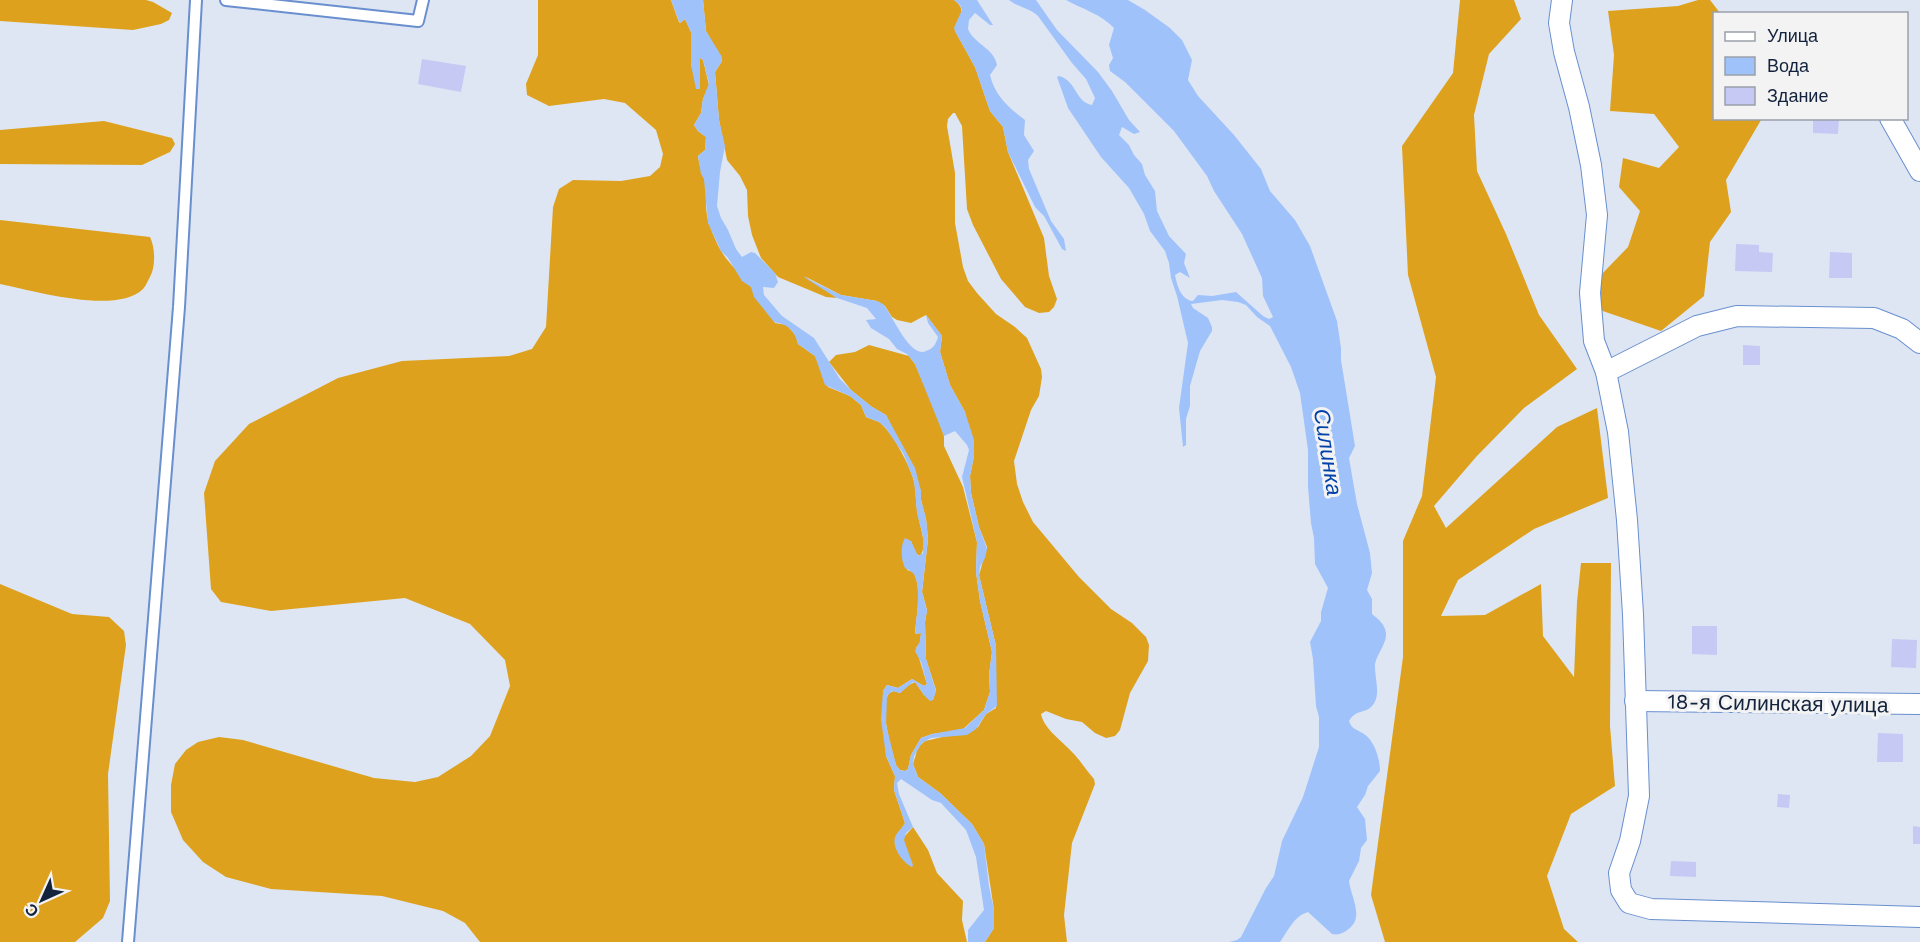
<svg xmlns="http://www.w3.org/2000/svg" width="1920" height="942" font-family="'Work Sans',sans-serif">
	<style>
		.forest { fill: #dda11e }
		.water { fill: #a0c2fa }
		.building { fill: #c5c9f4 }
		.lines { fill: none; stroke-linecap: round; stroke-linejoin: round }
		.lane-casing { stroke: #698fcf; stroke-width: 14 }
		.street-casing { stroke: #698fcf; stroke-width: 22 }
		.lane { stroke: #fff; stroke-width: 10 }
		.street { stroke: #fff; stroke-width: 20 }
		.labels { text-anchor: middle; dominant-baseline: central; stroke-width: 6; stroke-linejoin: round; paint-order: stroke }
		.street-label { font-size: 21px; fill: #14233d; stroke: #f3f3f3 }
		.water-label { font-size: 22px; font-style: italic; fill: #0041a9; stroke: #f3f3f3 }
	</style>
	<rect width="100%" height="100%" fill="#dee6f4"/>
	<g class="forest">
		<polygon points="0,0 146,0 153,2 172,13 169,20 161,24 133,30 0,21"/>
		<path d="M538 0H671L679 22 680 23 685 19 691 32V65L700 89V58L703 60 709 85 703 99 701 113 694 125 698 131 706 137 705 150 698 156C699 164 701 171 704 178 707 187 705 205 707 215 708 223 716 242 720 249 728 264 742 274 752 288 760 299 767 311 775 323L787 325 796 336 798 344 815 356 828 387 850 396 861 405 866 417C870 419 875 420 879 422 891 430 909 464 913 478 917 490 915 503 918 515 920 528 928 545 920 556L916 554 911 541 907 570 913 572C923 588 916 616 915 634L921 633 920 643 916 648 927 684 924 686 912 679 898 688 887 685 883 691 886 756 895 776 894 790 905 823 895 840 904 843V837L913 827 928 850 937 873 963 901 962 920 967 942H480L465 923 443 911 382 896 271 889 226 877 203 862 183 840 171 812V785L175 764 186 750 198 742 219 737 243 740 374 778 415 782 438 777 471 756 490 736 510 686 505 660 470 624 405 598 271 611 221 602 211 589 204 493 215 461 249 424 338 378 402 361 509 356 532 349 546 327 553 207 559 189 573 180 621 181 650 176 660 167 663 154 656 130 625 103 604 99 549 106 527 95 526 84 538 55Z"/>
		<path d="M703 0H954C970 12 955 17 955 31L975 67 990 111 1003 127 1008 152 1044 238 1049 276 1057 299 1054 307 1049 312 1039 313 1025 307 1001 279 973 225 967 209 962 126 955 113H953L948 119 947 126 955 173V223L963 267 968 281 977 293 996 314 1015 327 1027 338 1041 369 1042 377 1039 396 1031 410 1014 461 1017 484 1023 502 1033 522 1079 577 1111 609 1132 623 1146 637 1149 645 1148 661 1130 693 1120 730 1115 736 1106 738 1095 733 1082 722 1066 719 1046 711 1041 714C1044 729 1062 741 1072 752 1080 760 1086 770 1094 779L1095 784 1072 843 1064 915 1067 942H985L994 928V910L984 844 972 824 940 793 918 777 913 764 918 747 925 741 951 735H964L978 727 986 714 996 708V646L979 575 987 547 979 527 971 493 970 476 974 456 965 412 950 385 940 352 942 336 926 315 911 323 897 320 892 317 885 306 877 301 841 295 804 276 837 298 826 297 778 277 761 258 752 235 748 216 747 190 740 176 727 160 719 120 715 72 722 61 706 31Z"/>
		<polygon points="1460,0 1514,0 1521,19 1489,54 1474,115 1477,171 1506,234 1539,315 1577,369 1524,408 1476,457 1434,506 1446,528 1557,427 1597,408 1608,498 1534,529 1458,580 1441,616 1485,615 1541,584 1543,636 1574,677 1577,602 1581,563 1611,563 1610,726 1615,786 1571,814 1547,876 1564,929 1578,942 1385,942 1371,895 1403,657 1403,541 1422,496 1436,377 1408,275 1402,146 1453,73"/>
		<polygon points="1698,0 1710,0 1720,13 1714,14 1714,118 1760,118 1761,120 1726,180 1731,212 1710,242 1704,296 1661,331 1594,308 1599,277 1628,247 1640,211 1619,187 1623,158 1659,168 1679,147 1654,114 1610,111 1614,55 1608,11 1678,6"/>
		<polygon points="104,121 172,138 175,144 170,152 142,165 0,164 0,130"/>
		<path d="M0 220 150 237C155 247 156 266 150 277 148 280 146 286 143 289 117 315 34 291 0 284Z"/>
		<path d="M869 345 909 356 915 364 938 417 944 436V446L963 487 977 542 976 572 980 601 992 652 989 675 990 692 984 710 962 730 932 734 921 738 911 755 908 769 905 771 900 770 896 765C891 747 879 709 889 693L894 691 900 693 907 686 915 682 924 695 933 700 936 690 926 659 925 622 927 610 922 592 928 539 926 519 921 500V491L886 415 872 407 851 390 829 362 836 355 855 352Z"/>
		<polygon points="0,584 72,614 109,617 124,631 126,645 108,774 110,901 103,918 75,942 0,942"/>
	</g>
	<g class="water">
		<path d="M671 0H703L706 31 722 57V61L715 72 719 120 725 146 720 172 717 206 721 218 728 230 736 249 742 257 751 252 755 253 775 273 778 282 774 288 763 287 764 295 782 316 814 338 840 379 851 390 872 407 886 415 915 468 921 491V500L926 519 928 539 922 592 927 611 925 622 926 659 936 691 933 700 930 701 924 695 916 683 913 682 900 693 892 691 887 696 886 725 896 765 900 770 905 771 908 769 911 755 921 738 932 734 965 728 984 710 990 692 989 675 992 652 980 601 976 572 977 542 962 477 969 450 967 445 955 431 944 436 915 364 907 354 897 349 889 339 871 328 866 320 876 319 867 308 837 298 802 276 841 295 877 301 883 304C892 314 910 359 926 351 933 349 936 344 938 337L928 323 926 315 942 336 940 352 950 385 965 412 974 440V456L970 476 971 493 979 527 987 549 985 558 980 567 979 575 996 646 997 706 986 714 976 729 967 735 931 738 922 743 914 756 913 764 918 777 940 793 972 824 984 844 989 886 994 910V928L985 942H968V930L984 910 976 857 966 830 941 803 932 800 901 779 897 783 899 794 913 827 906 833 904 840 913 865 912 867C903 863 890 846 896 835 899 830 903 827 905 823L894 790 895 776 886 756 881 719 883 691 887 685 898 688 912 679 924 686 927 684 921 662 915 651 920 641 921 633 915 634C916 622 922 581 913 573 911 571 908 570 905 568 901 560 900 546 905 538L911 541 918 556 923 553V536L917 513 914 480 903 453 885 427 879 422 866 417 861 405 850 396 825 385 815 356 798 344C794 329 787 324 774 322L754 297 751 287 742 281 728 258 721 251 708 223 704 179 701 174 698 156 705 150 706 137 698 131 694 125 701 113 703 99 709 83 703 60 700 58V89H696L691 65V32L685 19 680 23 679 21Z"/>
		<path d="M954 0H977L993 25H990L975 13 969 20 968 29C974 44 994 48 997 65L990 75C995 96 1009 108 1025 120L1024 135 1034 151 1028 160 1029 169 1051 221 1064 239 1066 251 1062 249 1044 216 1035 207 1008 152 1003 127 990 111 975 67 955 31 954 28 962 10 960 5Z"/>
		<path d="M1009 0H1036L1057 30 1098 72 1112 91 1129 120 1140 132 1134 134 1122 127 1119 135 1129 145 1134 155 1142 164 1145 175 1155 191 1157 211 1169 236 1186 254 1184 263 1190 278 1180 272 1175 275C1177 285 1181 300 1193 301L1198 295 1212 296 1236 292 1263 316 1269 319 1273 317 1263 296 1262 278 1242 234 1214 191 1207 176 1174 131 1125 82 1110 71 1109 65 1113 58 1109 45 1114 28C1101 14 1082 9 1066 0H1128L1145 10 1170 28 1182 40 1192 60 1188 80 1198 96 1234 135 1261 169 1270 191 1295 220 1310 246 1337 321 1341 348V360L1355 446 1349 458 1357 504 1370 553 1372 573 1367 590 1372 599V614C1378 619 1385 624 1386 633 1387 643 1377 654 1375 664 1374 676 1382 696 1372 706 1365 714 1356 709 1349 721 1352 730 1357 729 1364 734 1375 741 1380 760 1380 771L1368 786 1365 795 1357 807 1365 819 1367 840 1361 848 1359 861 1349 881C1351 898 1366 919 1346 931 1341 934 1338 935 1332 934L1308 912C1294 916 1288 931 1280 942H1229L1237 940 1241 937 1266 888 1274 876 1282 841 1303 797 1319 747V717L1316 706 1313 659 1310 642 1321 621V612L1328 588 1315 564 1314 538 1311 523 1308 487V450L1300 393 1291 367 1270 326 1257 317 1246 305 1238 302 1222 300 1191 304 1193 308 1208 318 1212 327V331L1200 351 1190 386V406L1186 419V445L1183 447 1179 408 1188 343 1177 296 1171 278 1169 263 1165 251 1150 231 1144 214 1129 188 1101 157 1068 108 1057 77 1059 76C1077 81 1075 102 1092 105L1095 98 1086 79 1072 63 1038 16C1029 8 1018 7 1009 0Z"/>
	</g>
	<g class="building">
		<polygon points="422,59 466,66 461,92 418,84"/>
		<polygon points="1813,118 1839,118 1838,134 1813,133"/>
		<polygon points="1736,244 1759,245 1759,252 1773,253 1772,272 1735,271"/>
		<polygon points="1830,252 1852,253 1852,278 1829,278"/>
		<polygon points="1743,345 1760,346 1760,365 1743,365"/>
		<polygon points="1692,626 1717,626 1717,655 1692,654"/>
		<polygon points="1892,639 1917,640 1916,668 1891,667"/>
		<polygon points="1878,733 1903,734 1903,762 1877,762"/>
		<polygon points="1778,794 1790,795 1789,808 1777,807"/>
		<polygon points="1913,826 1920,827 1920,844 1913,844"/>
		<polygon points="1671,861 1696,862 1696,877 1670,876"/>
	</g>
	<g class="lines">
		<defs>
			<g id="lane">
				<polyline points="226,0 418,21 423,0"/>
				<polyline points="128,942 179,307 196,0"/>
			</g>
			<g id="street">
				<polyline points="1562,0 1559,23 1564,52 1579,107 1591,165 1597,215 1590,293 1594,341 1606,372 1618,432 1627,520 1633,614 1639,796 1630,841 1619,873 1621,890 1629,903 1651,909 1920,917"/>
				<polyline points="1890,118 1920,171"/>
				<polyline points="1606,372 1697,326 1737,316 1874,318 1902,329 1920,343"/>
				<polyline points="1635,701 1920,704"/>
			</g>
		</defs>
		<use href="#lane" class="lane-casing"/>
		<use href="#street" class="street-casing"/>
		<use href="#lane" class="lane"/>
		<use href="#street" class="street"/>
	</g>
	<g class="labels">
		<g class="street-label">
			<text transform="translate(1778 703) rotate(1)">18-я Силинская улица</text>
		</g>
		<g class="water-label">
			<text transform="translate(1328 452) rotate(81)">Силинка</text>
		</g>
	</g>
	<rect x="1713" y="12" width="195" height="108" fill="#f3f3f3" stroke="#9aa0aa" stroke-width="1.5"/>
	<rect x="1725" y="32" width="30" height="9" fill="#ffffff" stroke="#9aa0aa" stroke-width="1.5"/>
	<text x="1767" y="42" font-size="18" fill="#14233d">Улица</text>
	<rect x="1725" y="57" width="30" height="18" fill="#a0c2fa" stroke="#9aa0aa" stroke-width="1.5"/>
	<text x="1767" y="72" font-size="18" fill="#14233d">Вода</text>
	<rect x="1725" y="87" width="30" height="18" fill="#c5c9f4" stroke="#9aa0aa" stroke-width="1.5"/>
	<text x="1767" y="102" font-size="18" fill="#14233d">Здание</text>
	<g transform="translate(42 900) rotate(225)" stroke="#f3f3f3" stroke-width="4.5" paint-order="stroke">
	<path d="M0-4.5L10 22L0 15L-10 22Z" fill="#14233d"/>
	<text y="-9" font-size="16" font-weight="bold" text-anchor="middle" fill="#14233d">С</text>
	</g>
</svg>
